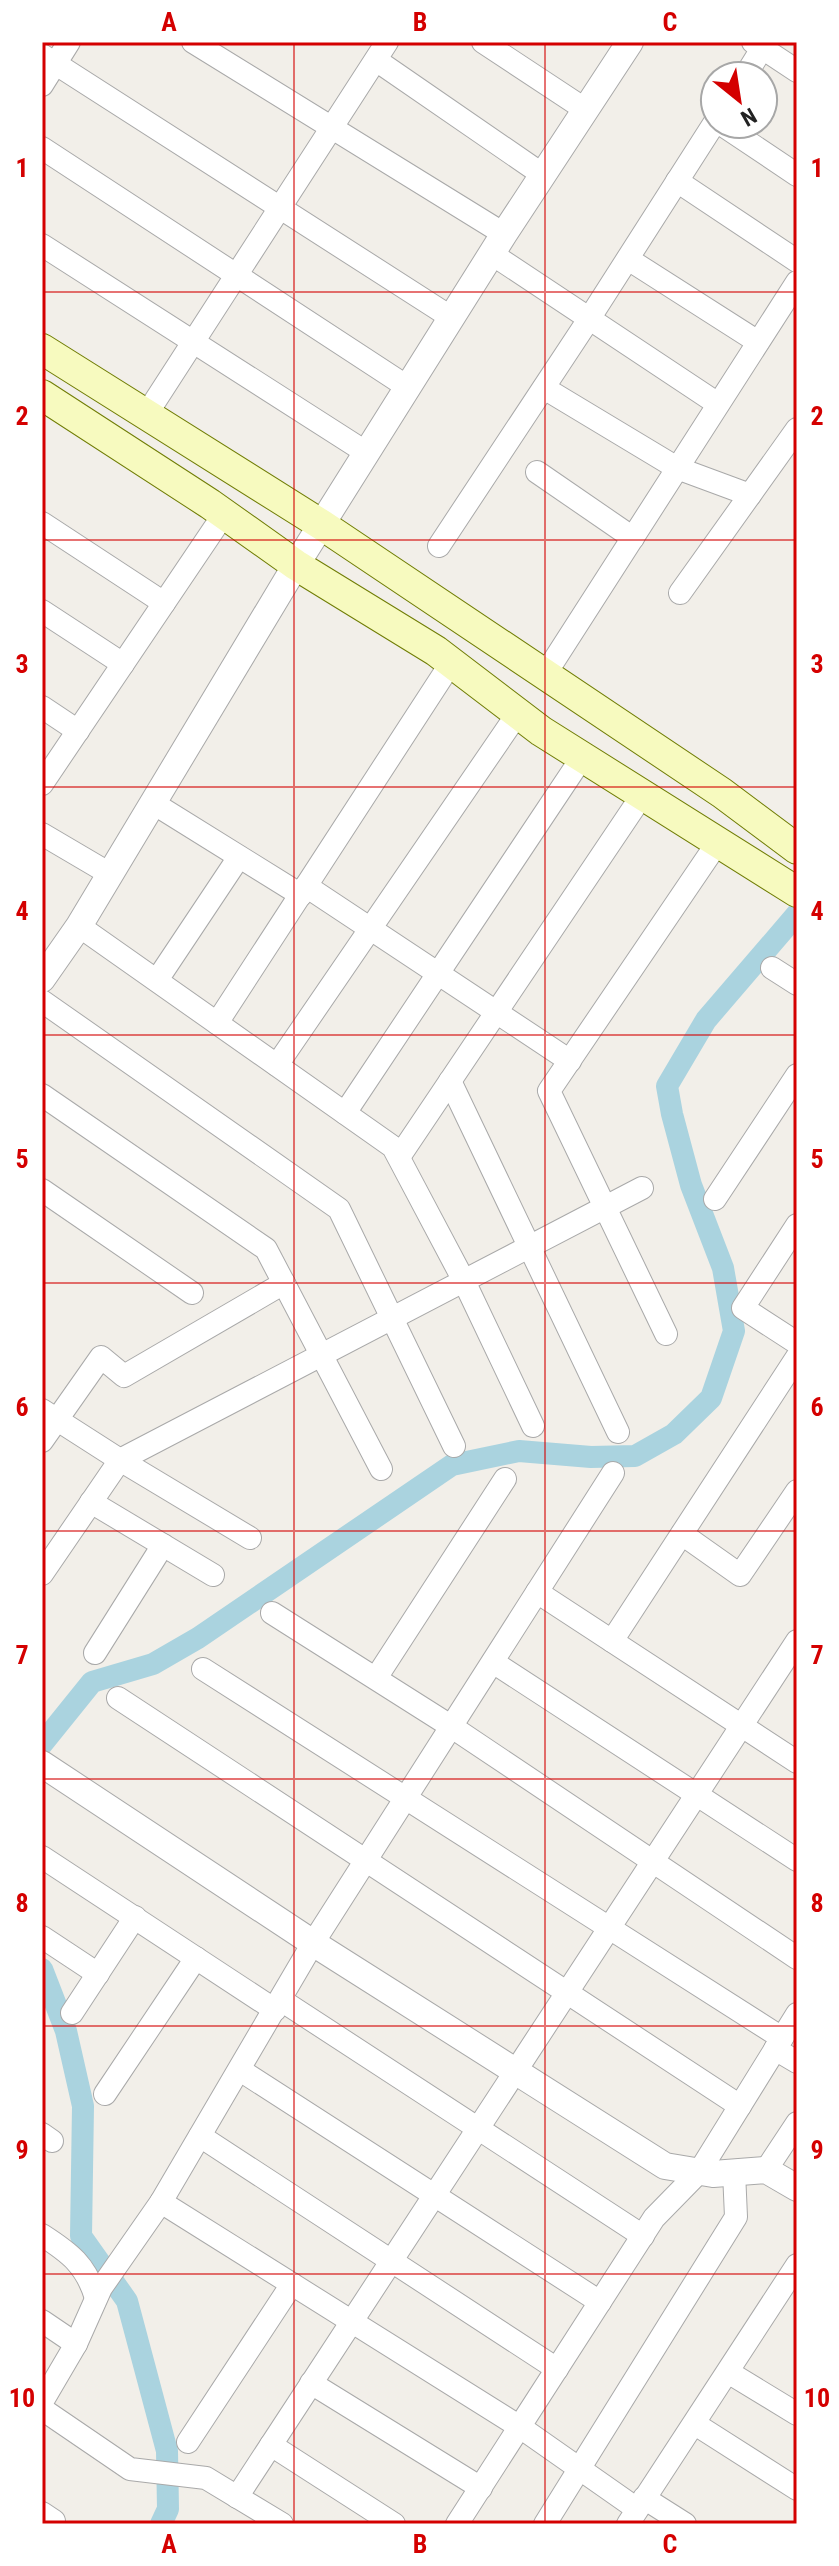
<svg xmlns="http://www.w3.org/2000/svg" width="839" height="2566" font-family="'Roboto Condensed',sans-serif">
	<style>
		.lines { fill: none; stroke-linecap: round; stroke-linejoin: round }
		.canal { stroke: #aad3df; stroke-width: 22 }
		.minor-casing { stroke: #a9a9a9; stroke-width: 24 }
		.tertiary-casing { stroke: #a9a9a9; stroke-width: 28 }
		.secondary-casing { stroke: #707d05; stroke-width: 32 }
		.minor { stroke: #fff; stroke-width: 22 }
		.tertiary { stroke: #fff; stroke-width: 26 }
		.secondary { stroke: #f7fabf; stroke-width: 30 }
		.grid { fill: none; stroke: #d40000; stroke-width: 2; stroke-opacity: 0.55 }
		.neatline { fill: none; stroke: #d40000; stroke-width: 3 }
		.grid-label { font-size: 26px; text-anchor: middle; font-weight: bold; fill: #d40000 }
	</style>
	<rect width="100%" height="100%" fill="#f2efe9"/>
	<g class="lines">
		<g class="canal">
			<polyline points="42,1744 92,1682 153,1664 198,1638 452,1465 519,1451 591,1457 635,1456 674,1434 711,1398 734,1331 723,1268 691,1185 672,1114 667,1086 706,1020 797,914"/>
			<polyline points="42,1969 66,2031 83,2106 81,2236 127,2301 167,2451 168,2509 161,2524"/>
		</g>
		<defs>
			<g id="minor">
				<polyline points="193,42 504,234"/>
				<polyline points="483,42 586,110"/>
				<polyline points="753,42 797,71"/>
				<polyline points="42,55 452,318"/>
				<polyline points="376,60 543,175"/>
				<polyline points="745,76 766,42"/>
				<polyline points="42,85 69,42"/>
				<polyline points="721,124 797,175"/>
				<polyline points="42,148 409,388"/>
				<polyline points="677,181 797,261"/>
				<polyline points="42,245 367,453"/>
				<polyline points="492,254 718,404"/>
				<polyline points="628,259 758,342"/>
				<polyline points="544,388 677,468 750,495"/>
				<polyline points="146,415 387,42"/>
				<polyline points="537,472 633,538"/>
				<polyline points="42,523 164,603"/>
				<polyline points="439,546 589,319 715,122"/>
				<polyline points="680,593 797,429"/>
				<polyline points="42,611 123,664"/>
				<polyline points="544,676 797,282"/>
				<polyline points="42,707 78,731"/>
				<polyline points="42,784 224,514"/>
				<polyline points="153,803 301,895"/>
				<polyline points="42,834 110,874"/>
				<polyline points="306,886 570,1061"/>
				<polyline points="79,926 393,1147 464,1281 533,1426"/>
				<polyline points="772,968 797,984"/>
				<polyline points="157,980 239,857"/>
				<polyline points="42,1001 339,1209 454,1446"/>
				<polyline points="217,1023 451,663"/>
				<polyline points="277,1065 518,713"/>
				<polyline points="450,1081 618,1432"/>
				<polyline points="42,1095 266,1249 381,1469"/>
				<polyline points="345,1113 583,756"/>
				<polyline points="399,1157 643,794"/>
				<polyline points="42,1190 192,1293"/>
				<polyline points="715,1199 797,1075"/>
				<polyline points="797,1225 743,1308 797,1343"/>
				<polyline points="666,1334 549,1091 718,842"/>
				<polyline points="42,1410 120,1460 250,1538"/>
				<polyline points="42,1441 101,1357 124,1376 284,1283"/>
				<polyline points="91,1502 213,1575"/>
				<polyline points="682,1534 740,1575 797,1491"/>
				<polyline points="42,1574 120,1460 642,1188"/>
				<polyline points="537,1592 797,1762"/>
				<polyline points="272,1613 452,1727 797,1958"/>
				<polyline points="612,1641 797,1357"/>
				<polyline points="95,1653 163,1545"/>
				<polyline points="493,1662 797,1860"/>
				<polyline points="203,1669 782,2038"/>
				<polyline points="376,1678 505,1479"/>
				<polyline points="118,1698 740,2106"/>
				<polyline points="42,1857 275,2010"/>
				<polyline points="42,1937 98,1974"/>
				<polyline points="281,2000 643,2236"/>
				<polyline points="72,2013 135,1917"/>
				<polyline points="775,2049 797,2062"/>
				<polyline points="240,2070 600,2302"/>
				<polyline points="105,2094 196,1958"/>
				<polyline points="42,2134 52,2141"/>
				<polyline points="200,2136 557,2369"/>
				<polyline points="766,2170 797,2123"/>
				<polyline points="161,2202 520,2427 637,2509"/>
				<path d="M42 2235C70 2253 86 2265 96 2298"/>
				<polyline points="42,2321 76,2344"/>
				<polyline points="728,2372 797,2414"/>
				<polyline points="311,2383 481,2488"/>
				<polyline points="42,2402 76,2344 101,2288 161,2202 313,1943 613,1473"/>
				<polyline points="42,2409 130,2469 206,2478 282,2524"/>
				<polyline points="695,2424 797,2489"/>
				<polyline points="188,2442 292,2284"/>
				<polyline points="271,2445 394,2524"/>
				<polyline points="237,2497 797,1641"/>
				<polyline points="644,2498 685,2524"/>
				<polyline points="42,2513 54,2521"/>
				<polyline points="457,2524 654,2218 699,2172 797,2014"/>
				<polyline points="545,2524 736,2217 734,2172"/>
				<polyline points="628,2524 797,2265"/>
			</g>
			<g id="tertiary">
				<polyline points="42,979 79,926 296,565 504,234 630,42"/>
				<polyline points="42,1764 313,1943 665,2166 713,2174 766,2170 797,2188"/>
			</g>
			<g id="secondary">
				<polyline points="42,349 322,525 722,793 797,849"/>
				<polyline points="42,395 210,504 296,565 436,651 541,731 797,892"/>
			</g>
		</defs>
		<use href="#minor" class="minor-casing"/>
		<use href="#tertiary" class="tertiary-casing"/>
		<use href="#secondary" class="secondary-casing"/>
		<use href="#minor" class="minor"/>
		<use href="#tertiary" class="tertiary"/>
		<use href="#secondary" class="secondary"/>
	</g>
	<path class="grid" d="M294 42V2524M545 42V2524M42 292H797M42 540H797M42 787H797M42 1035H797M42 1283H797M42 1531H797M42 1779H797M42 2026H797M42 2274H797"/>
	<rect width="839" height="2566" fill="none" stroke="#ffffff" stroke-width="88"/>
	<g transform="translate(739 100) rotate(150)"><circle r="38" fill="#ffffff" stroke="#a7a7a7" stroke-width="2"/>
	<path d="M0-6L14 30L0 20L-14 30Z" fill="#d40000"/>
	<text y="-12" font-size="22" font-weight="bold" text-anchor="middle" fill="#222222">N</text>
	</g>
	<rect x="44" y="44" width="751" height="2478" class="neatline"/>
	<g class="grid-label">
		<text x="169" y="31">A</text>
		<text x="420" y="31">B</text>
		<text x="670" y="31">C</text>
		<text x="22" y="177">1</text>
		<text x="817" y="177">1</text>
		<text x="22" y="425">2</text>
		<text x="817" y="425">2</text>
		<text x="22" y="673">3</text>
		<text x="817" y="673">3</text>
		<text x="22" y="920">4</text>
		<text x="817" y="920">4</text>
		<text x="22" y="1168">5</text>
		<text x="817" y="1168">5</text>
		<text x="22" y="1416">6</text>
		<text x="817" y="1416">6</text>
		<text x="22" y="1664">7</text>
		<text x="817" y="1664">7</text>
		<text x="22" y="1912">8</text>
		<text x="817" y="1912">8</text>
		<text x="22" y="2159">9</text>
		<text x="817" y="2159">9</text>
		<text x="22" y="2407">10</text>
		<text x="817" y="2407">10</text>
		<text x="169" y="2553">A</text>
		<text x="420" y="2553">B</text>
		<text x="670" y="2553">C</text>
	</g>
</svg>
